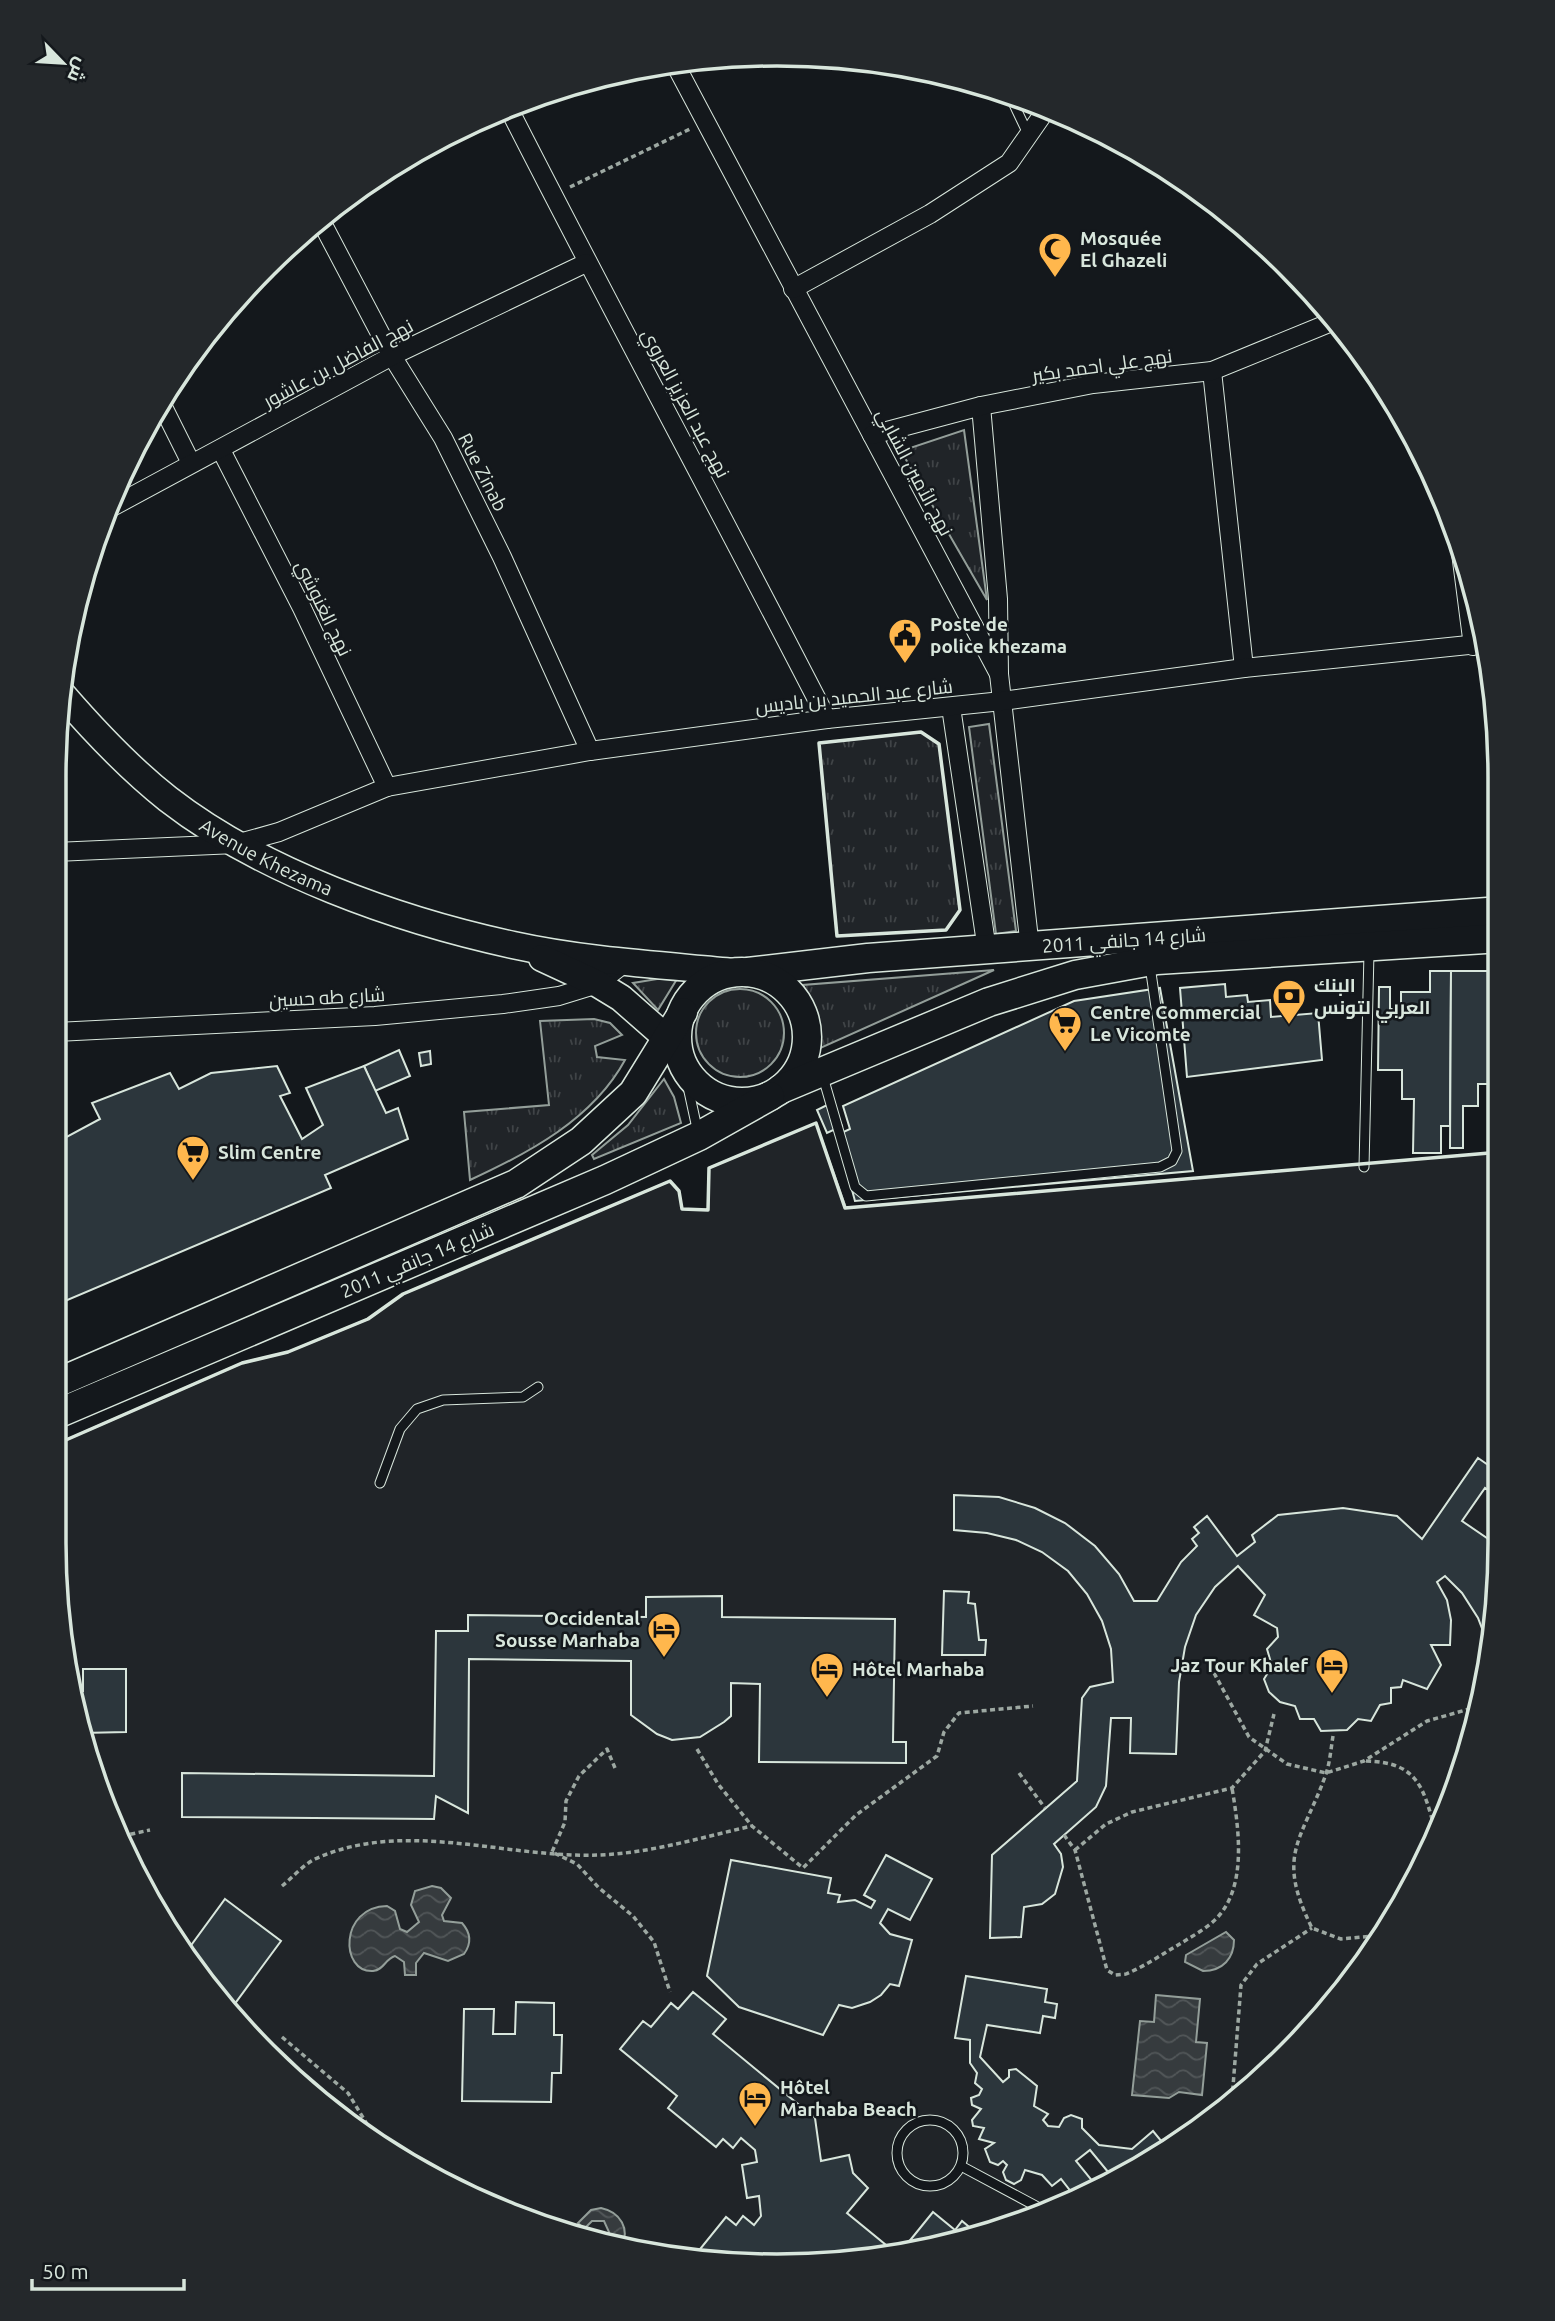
<svg xmlns="http://www.w3.org/2000/svg" width="1555" height="2321" font-family="Ubuntu,Cairo,sans-serif">
	<style>
		.grass { fill: url(#grass-tufts); stroke: #939e99; stroke-width: 2 }
		.garden { fill: #202428; stroke: #939e99; stroke-width: 2 }
		.water { fill: url(#water-waves); stroke: #939e99; stroke-width: 2 }
		.building { fill: #2c363c; stroke: #d8e6dc; stroke-width: 2 }
		.lines { fill: none; stroke-linecap: round; stroke-linejoin: round }
		.lane-casing { stroke: #d8e6dc; stroke-width: 11 }
		.street-casing { stroke: #d8e6dc; stroke-width: 20 }
		.secondary-casing { stroke: #d8e6dc; stroke-width: 29 }
		.primary-casing { stroke: #d8e6dc; stroke-width: 31 }
		.path { stroke: #9da8a2; stroke-width: 3.5; stroke-dasharray: 5 3.5; stroke-linecap: butt }
		.lane { stroke: #14181c; stroke-width: 9 }
		.street { stroke: #14181c; stroke-width: 18 }
		.secondary { stroke: #14181c; stroke-width: 26 }
		.primary { stroke: #14181c; stroke-width: 28 }
		.wall { stroke: #d8e6dc; stroke-width: 3.5 }
		.labels { text-anchor: middle; dominant-baseline: central; stroke-width: 5; stroke-linejoin: round; paint-order: stroke }
		.poi-label { font-size: 19px; font-weight: bold; fill: #d8e6dc; stroke: #14181c; text-anchor: start }
		.street-label { font-size: 19px; fill: #d8e6dc; stroke: #14181c }
		.rim { fill: none; stroke: #d8e6dc; stroke-width: 3.5 }
	</style>
	<defs>
		<pattern id="grass-tufts" width="24" height="20" patternUnits="userSpaceOnUse" patternTransform="scale(1.75)"><rect width="24" height="20" fill="#202428"/><path d="M3 7l-1-3M5 7V3M7 7l1-3M15 17l-1-3M17 17v-4M19 17l1-3" fill="none" stroke="#404447"/></pattern>
		<pattern id="water-waves" width="16" height="10" patternUnits="userSpaceOnUse" patternTransform="scale(1.75)"><rect width="16" height="10" fill="#363b3e"/><path d="M0 5q4-4 8 0t8 0" fill="none" stroke="#525759"/></pattern>
	</defs>
	<rect width="100%" height="100%" fill="#14181c"/>
	<g class="grass">
		<polygon points="964,430 987,600 901,451"/>
		<polygon points="989,724 1016,931 996,934 969,727"/>
		<polygon points="921,732 939,744 960,910 946,930 837,936 819,743"/>
		<polygon points="994,970 816,1050 817,1015 803,985"/>
		<polygon points="657,979 677,979 658,1010 633,983"/>
		<circle cx="740" cy="1033" r="44"/>
		<path d="M594 1019 610 1023 622 1035 595 1046 597 1057 625 1060C593 1119 529 1153 470 1180L464 1112 549 1105 540 1021Z"/>
		<polygon points="664,1079 674,1097 681,1123 594,1159 592,1155 628,1125"/>
	</g>
	<polygon class="garden" points="816,1123 846,1208 1501,1152 1501,1543 1487,1684 1426,1864 1379,1946 1289,2055 1139,2170 1010,2228 919,2253 730,2265 591,2242 501,2212 337,2117 234,2021 176,1946 93,1776 60,1638 59,1443 242,1363 288,1352 368,1319 403,1294 670,1181 679,1191 682,1209 708,1210 709,1168"/>
	<g class="water">
		<path d="M432 1886 441 1888 451 1898 442 1915 444 1921 462 1923C471 1933 472 1943 464 1954L448 1961 424 1953 416 1963V1975H405L404 1962 395 1956C385 1959 384 1970 373 1971 340 1973 339 1907 387 1906L395 1911 400 1929 407 1932 419 1922 411 1905 415 1891Z"/>
		<path d="M1226 1932 1234 1940C1234 1958 1223 1971 1203 1971L1185 1962 1186 1955Z"/>
		<polygon points="1156,1995 1200,1999 1196,2042 1207,2043 1202,2095 1179,2092 1169,2098 1132,2095 1140,2021 1154,2022"/>
		<path d="M601 2208C620 2212 631 2229 621 2247L591 2242 545 2227C575 2214 579 2242 602 2241L609 2232 604 2221H592L584 2229 578 2223 591 2210Z"/>
	</g>
	<g class="building">
		<polygon points="1430,971 1451,971 1450,1126 1441,1126 1441,1153 1413,1153 1414,1099 1402,1099 1402,1070 1378,1070 1379,987 1390,987 1390,1009 1401,1009 1401,992 1430,992"/>
		<polygon points="1451,971 1501,971 1501,1084 1478,1084 1478,1106 1463,1106 1463,1148 1450,1148"/>
		<polygon points="1225,984 1226,997 1247,995 1248,1002 1270,1000 1271,1017 1318,1013 1322,1060 1187,1077 1180,988"/>
		<polygon points="1160,988 1193,1171 855,1201 837,1135 850,1129 843,1106 1074,1001"/>
		<polygon points="399,1050 410,1076 375,1091 364,1066"/>
		<polygon points="430,1051 431,1064 421,1066 419,1053"/>
		<polygon points="277,1066 290,1093 280,1096 302,1139 323,1125 306,1088 364,1066 386,1113 398,1108 408,1139 325,1175 331,1188 58,1304 57,1142 100,1119 92,1103 170,1073 179,1089 211,1073"/>
		<polygon points="831,1103 842,1126 827,1133 817,1110"/>
		<polygon points="1478,1458 1501,1474 1501,1499 1485,1488 1462,1521 1500,1547 1493,1558 1499,1559 1489,1663 1486,1639 1478,1618 1462,1593 1445,1576 1437,1582 1447,1600 1451,1620 1450,1645 1431,1645 1441,1665 1427,1689 1403,1680 1401,1687 1391,1688 1391,1703 1380,1705 1371,1721 1358,1719 1347,1730 1321,1731 1314,1719 1300,1719 1295,1706 1280,1702 1269,1692 1264,1679 1272,1666 1267,1649 1278,1637 1277,1628 1254,1615 1265,1595 1238,1566 1215,1587 1196,1615 1185,1647 1179,1682 1176,1754 1130,1753 1131,1718 1111,1718 1106,1786 1096,1807 1054,1844 1061,1854 1063,1867 1055,1894 1042,1904 1024,1907 1021,1937 990,1938 992,1855 1077,1781 1082,1698 1090,1687 1113,1682 1111,1649 1102,1621 1087,1594 1068,1571 1042,1552 1016,1540 987,1533 954,1530 954,1495 999,1497 1035,1508 1065,1523 1095,1546 1119,1574 1134,1601 1157,1601 1181,1562 1197,1546 1192,1539 1199,1533 1194,1527 1207,1516 1237,1556 1255,1542 1252,1535 1278,1515 1343,1508 1397,1516 1422,1539"/>
		<polygon points="944,1591 969,1592 968,1603 975,1604 979,1640 986,1640 985,1655 942,1655"/>
		<polygon points="722,1596 722,1617 895,1619 893,1742 906,1742 906,1763 759,1762 760,1684 731,1683 731,1716 724,1722 700,1737 672,1740 657,1734 631,1715 631,1661 469,1659 468,1813 436,1796 434,1819 182,1817 182,1773 434,1776 436,1631 468,1631 468,1615 646,1617 646,1597"/>
		<polygon points="83,1669 126,1669 126,1732 82,1733 73,1691 83,1691"/>
		<polygon points="886,1855 932,1879 910,1920 888,1909 880,1923 890,1934 912,1940 899,1986 890,1984 881,1995 870,2002 852,2008 839,2005 823,2035 739,2007 707,1976 731,1860 831,1878 828,1893 840,1895 838,1902 855,1900 871,1908 875,1901 864,1895"/>
		<polygon points="225,1899 281,1941 228,2013 184,1955"/>
		<polygon points="966,1976 1047,1989 1045,2002 1057,2004 1055,2018 1043,2016 1040,2033 987,2025 980,2057 1003,2082 1009,2077 1009,2070 1016,2069 1037,2086 1034,2106 1048,2114 1043,2120 1048,2126 1059,2127 1064,2118 1071,2115 1082,2119 1082,2128 1099,2145 1132,2149 1153,2131 1167,2148 1139,2170 1104,2186 1113,2178 1090,2150 1076,2161 1094,2183 1076,2198 1061,2179 1052,2186 1042,2175 1025,2170 1021,2180 1014,2184 1006,2180 1003,2172 1007,2165 1003,2161 998,2165 990,2162 985,2149 994,2143 979,2139 984,2128 973,2126 972,2120 981,2109 972,2105 971,2098 979,2095 982,2089 975,2083 977,2073 970,2063 970,2040 955,2038"/>
		<polygon points="693,1992 726,2019 713,2034 815,2118 821,2161 849,2155 853,2173 868,2188 847,2213 897,2254 730,2265 692,2259 726,2217 736,2225 743,2216 754,2225 761,2216 759,2196 747,2198 742,2165 757,2162 755,2150 741,2138 733,2148 723,2139 716,2147 668,2108 677,2096 620,2049 643,2021 651,2027 671,2003 678,2009"/>
		<polygon points="516,2002 554,2003 554,2035 562,2035 561,2073 552,2073 551,2102 462,2101 464,2009 494,2009 493,2034 515,2034"/>
		<polygon points="933,2212 955,2230 962,2221 980,2236 919,2253 899,2254"/>
	</g>
	<g class="lines">
		<defs>
			<g id="lane">
				<polyline points="1010,96 1029,136"/>
				<polyline points="682,1059 698,1133"/>
				<polyline points="823,1077 855,1187 866,1196 1160,1167 1172,1161 1177,1151 1150,966"/>
				<polyline points="1364,1167 1369,952"/>
				<polyline points="380,1483 400,1429 417,1409 443,1400 523,1397 538,1387"/>
				<circle cx="930" cy="2153" r="33"/>
				<polyline points="961,2166 1047,2212"/>
			</g>
			<g id="street">
				<polyline points="675,64 999,674"/>
				<path d="M508 107C612 312 722 514 827 719"/>
				<polyline points="321,221 392,356 443,438 502,557 590,751"/>
				<polyline points="793,289 930,214 1009,163 1048,107"/>
				<polyline points="1212,371 1244,668"/>
				<polyline points="162,405 191,463"/>
				<polyline points="981,406 998,599 999,674 1030,948"/>
				<polyline points="872,435 981,406 1093,384 1212,371 1334,321"/>
				<polyline points="221,450 302,608 387,787"/>
				<polyline points="112,507 392,356 586,263"/>
				<polyline points="1461,553 1473,646"/>
				<polyline points="951,707 987,950"/>
				<polyline points="55,852 236,844 279,832 387,787 590,751 827,719 1002,701 1244,668 1488,643"/>
				<polyline points="56,1032 375,1016 503,1004 559,996 598,984 626,962"/>
			</g>
			<g id="secondary">
				<path id="s1" d="M62 694C94 731 130 769 168 799 262 872 398 920 513 945 586 961 662 965 735 972"/>
				<polyline points="542,958 598,984 621,998 678,1048"/>
			</g>
			<g id="primary">
				<polyline points="748,972 868,958 1501,911"/>
				<circle cx="742" cy="1037" r="65"/>
				<polyline points="781,1089 989,1002 1075,975 1157,960 1501,938"/>
				<polyline points="59,1382 516,1184 581,1141 633,1093 683,1012"/>
				<polyline points="59,1413 605,1180 699,1136 770,1096"/>
			</g>
		</defs>
		<use href="#lane" class="lane-casing"/>
		<use href="#street" class="street-casing"/>
		<use href="#secondary" class="secondary-casing"/>
		<use href="#primary" class="primary-casing"/>
		<g class="path">
			<polyline points="570,187 690,129"/>
			<polyline points="1214,1673 1249,1737 1287,1764 1326,1773 1364,1761 1427,1721 1480,1706"/>
			<path d="M1333 1736C1331 1748 1330 1762 1326 1774 1302 1841 1275 1854 1312 1928L1341 1939 1385 1935"/>
			<polyline points="697,1749 718,1784 752,1826 803,1868 856,1815 937,1756 944,1732 959,1713 1033,1706"/>
			<path d="M1366 1761C1419 1762 1424 1789 1436 1834"/>
			<polyline points="615,1768 607,1749 579,1776 566,1801 565,1822 552,1852 577,1864 599,1888 633,1916 654,1942 670,1992"/>
			<polyline points="1019,1773 1045,1808"/>
			<path d="M1064 1835 1075 1850 1107 1970 1115 1975 1126 1974C1145 1966 1161 1955 1178 1945 1194 1935 1214 1925 1224 1909 1246 1876 1238 1824 1232 1788"/>
			<polyline points="122,1836 150,1830"/>
			<polyline points="1075,1850 1106,1824 1132,1812 1232,1788 1265,1751 1274,1714"/>
			<path d="M282 1886C292 1878 303 1865 315 1859 405 1818 506 1859 600 1855 651 1853 703 1837 752 1826"/>
			<polyline points="282,2037 348,2093 376,2139"/>
			<polyline points="1232,2099 1241,1985 1257,1964 1312,1928"/>
		</g>
		<use href="#lane" class="lane"/>
		<use href="#street" class="street"/>
		<use href="#secondary" class="secondary"/>
		<use href="#primary" class="primary"/>
		<g class="wall">
			<polygon points="921,732 939,744 960,910 946,930 837,936 819,743"/>
			<polyline points="59,1443 242,1363 288,1352 368,1319 403,1294 670,1181 679,1191 682,1209 708,1210 709,1168 816,1123 845,1208 1501,1152"/>
		</g>
	</g>
	<defs>
		<symbol id="mosque-pin" viewBox="-11 -11 22 30"><path d="M0 17L-7.5 6A9.5 9.5 0 1 1 7.5 6Z" fill="#ffb74d" stroke="#14181c"/><path d="M3.5-4.9A6 6 0 1 0 3.5 4.9A5 5 0 1 1 3.5-4.9Z" fill="#111"/></symbol>
		<symbol id="civic-pin" viewBox="-11 -11 22 30"><path d="M0 17L-7.5 6A9.5 9.5 0 1 1 7.5 6Z" fill="#ffb74d" stroke="#14181c"/><path d="M-.6-6.5H3V-4.5H.6V-3L4-1V1h2V6H-6V1h2V-1L-.6-3ZM-1.2 2.5V6h2.4V2.5Z" fill="#111"/></symbol>
		<symbol id="bank-pin" viewBox="-11 -11 22 30"><path d="M0 17L-7.5 6A9.5 9.5 0 1 1 7.5 6Z" fill="#ffb74d" stroke="#14181c"/><path d="M-6-4H6V4H-6ZM0-2.3a2.3 2.3 0 1 0 0 4.6a2.3 2.3 0 1 0 0-4.6Z" fill="#111"/></symbol>
		<symbol id="supermarket-pin" viewBox="-11 -11 22 30"><path d="M0 17L-7.5 6A9.5 9.5 0 1 1 7.5 6Z" fill="#ffb74d" stroke="#14181c"/><path d="M-6-5.5h2.5l.6 2H6L4.5 2H-2.5L-4.4-4H-6ZM-1.5 3.2a1.3 1.3 0 1 0 .1 0ZM3 3.2a1.3 1.3 0 1 0 .1 0Z" fill="#111"/></symbol>
		<symbol id="hotel-pin" viewBox="-11 -11 22 30"><path d="M0 17L-7.5 6A9.5 9.5 0 1 1 7.5 6Z" fill="#ffb74d" stroke="#14181c"/><path d="M-6-4.5h1.5V1H6V5H4.5V3h-9V5H-6ZM-4 0a1.8 1.8 0 1 1 3.6 0ZM.5 0V-2.5h3Q6-2.5 6 0Z" fill="#111"/></symbol>
	</defs>
	<g fill-rule="evenodd">
		<use href="#mosque-pin" x="1036" y="230" width="38" height="52"/>
		<use href="#civic-pin" x="886" y="616" width="38" height="52"/>
		<use href="#bank-pin" x="1270" y="977" width="38" height="52"/>
		<use href="#supermarket-pin" x="1046" y="1004" width="38" height="52"/>
		<use href="#supermarket-pin" x="174" y="1133" width="38" height="52"/>
		<use href="#hotel-pin" x="645" y="1610" width="38" height="52"/>
		<use href="#hotel-pin" x="1313" y="1646" width="38" height="52"/>
		<use href="#hotel-pin" x="808" y="1650" width="38" height="52"/>
		<use href="#hotel-pin" x="736" y="2079" width="38" height="52"/>
	</g>
	<g class="labels">
		<g class="poi-label">
			<text x="1080" y="238">Mosquée<tspan x="1080" dy="22">El Ghazeli</tspan></text>
			<text x="930" y="624">Poste de<tspan x="930" dy="22">police khezama</tspan></text>
			<text x="1314" y="985">البنك<tspan x="1314" dy="22">العربي لتونس</tspan></text>
			<text x="1090" y="1012">Centre Commercial<tspan x="1090" dy="22">Le Vicomte</tspan></text>
			<text x="218" y="1152">Slim Centre</text>
			<text x="640" y="1618" text-anchor="end">Occidental<tspan x="640" dy="22">Sousse Marhaba</tspan></text>
			<text x="1308" y="1665" text-anchor="end">Jaz Tour Khalef</text>
			<text x="852" y="1669">Hôtel Marhaba</text>
			<text x="780" y="2087">Hôtel<tspan x="780" dy="22">Marhaba Beach</tspan></text>
		</g>
		<g class="street-label">
			<text transform="translate(338 363) rotate(-28)">نهج الفاضل بن عاشور</text>
			<text transform="translate(1102 365) rotate(-8)">نهج علي احمد بكير</text>
			<text transform="translate(686 403) rotate(62)">نهج عبد العزيز العروي</text>
			<text transform="translate(483 472) rotate(63)">Rue Zinab</text>
			<text transform="translate(915 472) rotate(62)">نهج الأمين الشابي</text>
			<text transform="translate(324 608) rotate(64)">نهج الغنوشي</text>
			<text transform="translate(854 696) rotate(-6)">شارع عبد الحميد بن باديس</text>
			<text stroke="none"><textPath href="#s1" startOffset="264">Avenue Khezama</textPath></text>
			<text transform="translate(1124 940) rotate(-4)">شارع 14 جانفي 2011</text>
			<text transform="translate(327 997) rotate(-3)">شارع طه حسين</text>
			<text transform="translate(417 1260) rotate(-23)">شارع 14 جانفي 2011</text>
		</g>
	</g>
	<path d="M0 0H1555V2321H0ZM777 66H777A711 711 0 0 1 1488 777V1543A711 711 0 0 1 777 2254H777A711 711 0 0 1 66 1543V777A711 711 0 0 1 777 66Z" fill="#24282b" fill-rule="evenodd"/>
	<path class="rim" d="M777 66H777A711 711 0 0 1 1488 777V1543A711 711 0 0 1 777 2254H777A711 711 0 0 1 66 1543V777A711 711 0 0 1 777 66Z"/>
	<g transform="translate(63 63) rotate(115)" stroke="#14181c" stroke-width="5" paint-order="stroke">
	<path d="M0-5L12 26L0 18L-12 26Z" fill="#d8e6dc"/>
	<text y="-10" font-size="19" font-weight="bold" text-anchor="middle" fill="#d8e6dc">ش</text>
	</g>
	<path d="M32 2279v10h152v-10" fill="none" stroke="#d8e6dc" stroke-width="3.5"/>
	<text x="42" y="2279" font-size="21" fill="#d8e6dc" stroke="#14181c" stroke-width="5" paint-order="stroke">50 m</text>
</svg>
